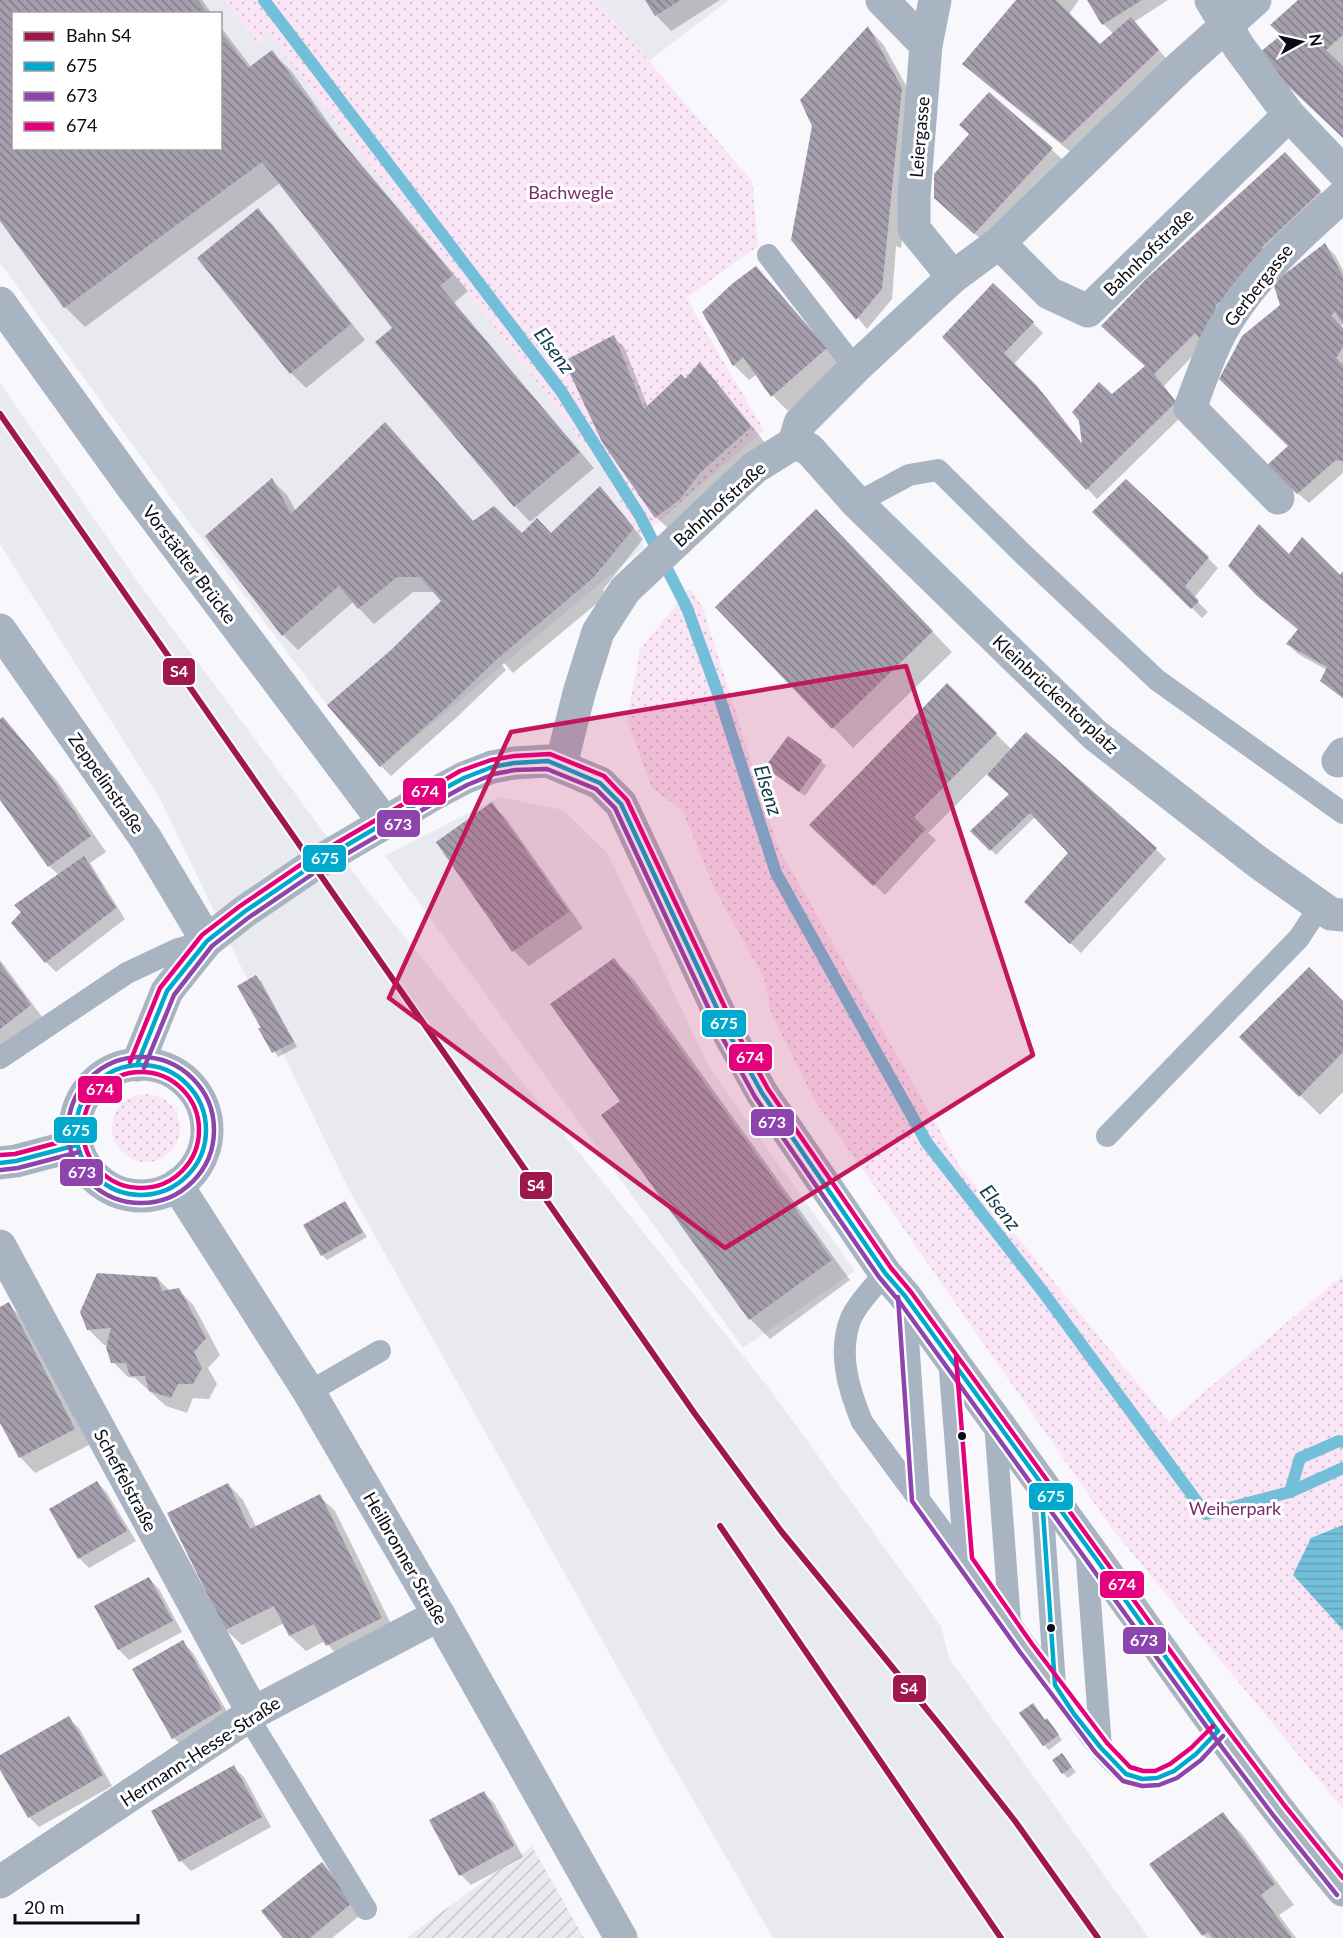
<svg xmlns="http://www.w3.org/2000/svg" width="1343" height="1938" font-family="Lato,sans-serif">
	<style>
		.built { fill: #e9eaf0; fill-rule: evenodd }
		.industrial { fill: url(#industrial-furrows) }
		.grass { fill: url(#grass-dots) }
		.water { fill: url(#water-rules) }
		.shadow { fill: #0003 }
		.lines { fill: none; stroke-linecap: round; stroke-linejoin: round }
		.stream { stroke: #73bed9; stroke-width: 12 }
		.building { fill: url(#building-back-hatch) }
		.service { stroke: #a9b4c2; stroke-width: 22 }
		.minor { stroke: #a9b4c2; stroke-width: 33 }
		.tertiary { stroke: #a9b4c2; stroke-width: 33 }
		.bus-1-casing { stroke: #fff; stroke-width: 9 }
		.bus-2-casing { stroke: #fff; stroke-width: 9 }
		.bus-3-casing { stroke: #fff; stroke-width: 9 }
		.bus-1 { stroke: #00a9ce; stroke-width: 4.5 }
		.bus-2 { stroke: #8e44ad; stroke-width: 4.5 }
		.bus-3 { stroke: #e5007d; stroke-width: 4.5 }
		.rail-1-casing { stroke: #fff; stroke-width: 10 }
		.rail-1 { stroke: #9f184c; stroke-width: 6 }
		.marked { fill: #c2185b; fill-opacity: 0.2; stroke: #c2185b; stroke-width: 4.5; stroke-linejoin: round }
		.bus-dot { fill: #0a0b16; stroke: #fff; stroke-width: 2 }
		.labels { text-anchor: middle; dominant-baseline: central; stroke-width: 6; stroke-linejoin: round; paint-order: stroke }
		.street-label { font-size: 18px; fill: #0a0b16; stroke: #fff }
		.park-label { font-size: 18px; fill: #7c2a6d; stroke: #fff }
		.water-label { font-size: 20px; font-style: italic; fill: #0f3d4d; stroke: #fff }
		.line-badge { stroke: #fff; stroke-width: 2 }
		.badge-label { font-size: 16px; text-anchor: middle; font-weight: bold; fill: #fff }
	</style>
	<defs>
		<pattern id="industrial-furrows" width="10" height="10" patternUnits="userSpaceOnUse" patternTransform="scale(1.5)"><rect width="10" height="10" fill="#e9eaf0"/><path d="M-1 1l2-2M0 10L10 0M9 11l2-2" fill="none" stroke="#c6c7cd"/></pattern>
		<pattern id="grass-dots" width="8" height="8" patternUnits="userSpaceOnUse" patternTransform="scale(1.5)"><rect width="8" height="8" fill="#fae5f6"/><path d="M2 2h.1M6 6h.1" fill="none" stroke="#d5c3d2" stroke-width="1.8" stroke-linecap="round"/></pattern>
		<pattern id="water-rules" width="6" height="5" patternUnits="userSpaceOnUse" patternTransform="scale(1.5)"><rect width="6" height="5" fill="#73bed9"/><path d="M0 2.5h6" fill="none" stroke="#62a2ba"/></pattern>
		<pattern id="building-back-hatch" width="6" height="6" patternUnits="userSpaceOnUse" patternTransform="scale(1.5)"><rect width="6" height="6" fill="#a59eac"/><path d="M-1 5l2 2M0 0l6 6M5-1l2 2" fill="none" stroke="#857f8b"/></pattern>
	</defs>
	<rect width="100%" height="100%" fill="#f8f8fc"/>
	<g class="built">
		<path d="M0 0H225L258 44 269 34 599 463 639 537 644 547 380 767 327 705 180 510 0 263ZM14 14H220V148H14Z"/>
		<polygon points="596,0 729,0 649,61"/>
		<polygon points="0,383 138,582 363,885 769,1388 941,1626 949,1658 1149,1938 773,1938 656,1736 348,1188 160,799 0,544"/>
		<polygon points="499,797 563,810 608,854 709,1067 855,1271 743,1348 385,856"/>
	</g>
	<polygon class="industrial" points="532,1846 584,1938 406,1938"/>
	<g class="grass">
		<polygon points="225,0 596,0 752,181 758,246 686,298 764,430 656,524 639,536 599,463 269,35 258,44"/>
		<polygon points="690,588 703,608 778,847 961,1168 1169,1422 1343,1275 1343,1809 1113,1530 815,1101 771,1013 764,978 713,886 683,811 652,788 627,719 640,649"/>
		<circle cx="146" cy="1128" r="34"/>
	</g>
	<polygon class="water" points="1343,1525 1343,1630 1293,1575 1311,1538"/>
	<g class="shadow">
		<polygon points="0,0 202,0 212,14 14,14 14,148 220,148 220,26 251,67 272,52 292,72 340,139 468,291 454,303 594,468 530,522 515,506 378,342 394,329 280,183 85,327 65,307 0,218"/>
		<polygon points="647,0 720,0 671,31 656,15"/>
		<polygon points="1019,0 1079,0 1069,14 1100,46 1114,34 1103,24 1088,0 1168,0 1134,22 1173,66 1078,158 980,79 964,63"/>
		<polygon points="1301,0 1343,0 1343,64 1341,66 1343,68 1343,137 1282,36"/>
		<polygon points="868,28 883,44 917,105 901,248 896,246 892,299 867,329 793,240"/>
		<polygon points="989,94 1062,159 985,243 946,208 971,135"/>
		<polygon points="1295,164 1330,203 1206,342 1164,386 1185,413 1097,499 944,337 1033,323 1043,333 1014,364 1047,398 1083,445 1112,396 1147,366"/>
		<polygon points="258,210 273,225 365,340 306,388 291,373"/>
		<polygon points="1325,245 1335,255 1343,270 1343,324 1340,327 1343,330 1343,473 1309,503 1278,476 1290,446 1282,306"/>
		<polygon points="771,284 841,364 788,411 773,396 757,374 749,380 734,365 704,312"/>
		<polygon points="613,337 624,347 648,407 686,381 700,365 715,380 766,444 672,532 656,517"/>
		<polygon points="385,424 474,522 522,536 551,534 600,488 643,539 603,590 607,595 513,673 504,663 502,665 506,670 456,718 391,776 381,766 488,652 436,592 413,592 374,624 353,602 298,650 283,635 272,480 287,495 296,511"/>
		<polygon points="1094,512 1208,558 1218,568 1194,598 1208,612 1202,618"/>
		<polygon points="836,531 952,652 853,748 717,607"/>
		<polygon points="1289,556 1340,578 1343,574 1343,699 1322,680 1327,670 1298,654 1288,644 1298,630 1258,596"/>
		<polygon points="947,685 1012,750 1067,772 1111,807 1166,859 1081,953 1036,912 1071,853 1035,817 996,855 972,831 1010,795 988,773 928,833 936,840 885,895 821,835"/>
		<polygon points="2,719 58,782 106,852 90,863 125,919 56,972 46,962 59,875 49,866 0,798 0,721"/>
		<polygon points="821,761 826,766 805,796 772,772"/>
		<polygon points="492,804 507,820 583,928 529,966 514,951 438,842"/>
		<polygon points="0,960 45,1021 0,1055"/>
		<polygon points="614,960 634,980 850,1280 770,1339 750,1319 622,1102"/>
		<polygon points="256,977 261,981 297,1047 278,1057 261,1029 263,1029"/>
		<polygon points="1343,1003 1343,1092 1320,1115 1241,1037"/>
		<polygon points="345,1202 367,1237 327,1260 322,1255"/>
		<polygon points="157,1278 170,1291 179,1290 194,1306 220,1355 208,1368 217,1384 209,1399 193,1398 187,1413 166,1406 135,1378 128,1377 113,1362 107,1345 104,1345 89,1330"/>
		<polygon points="8,1304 24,1320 89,1445 35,1473 20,1457 0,1419 0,1309"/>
		<polygon points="97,1482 107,1493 136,1541 89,1568 79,1558"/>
		<polygon points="228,1484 243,1500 257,1528 319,1496 335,1511 396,1634 342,1661 325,1641 306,1651 290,1636 284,1623 242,1645 226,1630 169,1514"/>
		<polygon points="149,1579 159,1589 182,1632 129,1660 119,1650 96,1607"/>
		<polygon points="183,1642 193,1653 232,1720 184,1748 174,1738"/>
		<polygon points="68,1718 79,1728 112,1786 39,1827 29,1817 0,1767 0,1757"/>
		<polygon points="1045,1721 1052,1725 1062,1740 1049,1750 1044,1745"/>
		<polygon points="1066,1760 1076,1772 1068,1778 1063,1773"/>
		<polygon points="233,1767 244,1777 271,1827 191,1871 181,1861"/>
		<polygon points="484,1793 494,1803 523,1857 471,1885 461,1875"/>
		<polygon points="1222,1814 1242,1834 1294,1905 1279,1915 1296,1938 1206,1938 1203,1935"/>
		<polygon points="321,1864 363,1913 332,1938 285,1938"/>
	</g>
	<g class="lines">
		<g class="stream">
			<polyline points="264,0 561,391 640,516 687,608 721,702 776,873 927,1143 1043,1292 1206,1514 1290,1492 1343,1468"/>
			<polyline points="1290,1492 1300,1458 1339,1441 1343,1442"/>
		</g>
	</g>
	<g class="building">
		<polygon points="0,0 198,0 208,14 14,14 14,148 220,148 220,31 248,68 272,50 322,118 453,275 440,286 580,452 514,507 375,342 392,328 262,162 64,308 0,221"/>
		<polygon points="645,0 681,0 655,16"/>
		<polygon points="1016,0 1056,0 1100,44 1131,17 1159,50 1062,143 962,64"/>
		<polygon points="1087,0 1142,0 1102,25"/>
		<polygon points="1298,0 1343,0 1343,35 1326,50 1343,66 1343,138 1271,70 1259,53 1281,35 1270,25"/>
		<polygon points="868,26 902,88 882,289 856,320 791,240 812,126 800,100"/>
		<polygon points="989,92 1053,148 974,234 934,198 934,174 969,134 959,125"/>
		<polygon points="1285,152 1321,191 1262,247 1267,260 1215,306 1222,315 1201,340 1195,333 1154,374 1176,402 1086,490 942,337 993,283 1034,322 1004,353 1037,386 1082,444 1079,421 1072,412 1099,382 1112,394 1145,366 1101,326 1146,279"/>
		<polygon points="258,208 351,324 290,374 197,258"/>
		<polygon points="1325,243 1343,276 1343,324 1335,312 1331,315 1343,328 1343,347 1336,358 1343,365 1343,461 1336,460 1297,494 1266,466 1288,446 1219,379 1242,336 1280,305 1273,283"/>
		<polygon points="756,266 827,348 771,397 743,357 733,366 702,312 733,283"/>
		<polygon points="614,335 644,409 681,374 685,379 700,362 751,427 700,473 679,500 655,518 602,442 564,361"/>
		<polygon points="385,422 473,521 494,506 522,533 537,518 551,533 600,486 634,528 593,578 497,659 446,708 380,767 327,705 391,650 441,601 420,577 397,577 358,609 339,586 282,636 205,536 272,478 291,514"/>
		<polygon points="1126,479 1209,557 1185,586 1199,601 1191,609 1092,512"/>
		<polygon points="816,509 933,631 832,729 715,607"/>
		<polygon points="1259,524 1289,554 1302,537 1340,575 1343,571 1343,698 1320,681 1327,667 1286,644 1298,629 1257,596 1228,566"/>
		<polygon points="947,683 997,733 914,817 926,829 873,886 809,825"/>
		<polygon points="3,717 43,765 91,836 48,867 0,800 0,719"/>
		<polygon points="1026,732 1157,848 1070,944 1024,902 1068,853 1030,813 990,851 970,831 1009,794 987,775"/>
		<polygon points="788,736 822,760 799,792 765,767"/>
		<polygon points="492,802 569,912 512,952 436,842"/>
		<polygon points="84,856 116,908 45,963 11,923 21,912 14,905"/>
		<polygon points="614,958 832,1260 749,1320 601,1115 620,1101 550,1004"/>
		<polygon points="0,963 31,1005 0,1029"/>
		<polygon points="1309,967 1343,1001 1343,1052 1299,1097 1239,1037"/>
		<polygon points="256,975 294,1042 272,1053 258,1028 261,1028 237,986"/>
		<polygon points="345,1201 363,1232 321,1256 303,1225"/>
		<polygon points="97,1273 157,1277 162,1291 179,1288 206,1338 194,1352 202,1368 193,1384 178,1384 171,1398 149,1391 145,1376 130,1376 126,1363 111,1363 106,1347 111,1328 87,1330 80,1312"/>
		<polygon points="9,1302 75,1429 19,1458 0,1423 0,1307"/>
		<polygon points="97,1481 127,1531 78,1559 49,1509"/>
		<polygon points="228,1483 250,1529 320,1494 382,1618 326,1646 314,1624 289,1636 274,1606 225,1630 167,1513"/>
		<polygon points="149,1577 173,1621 118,1650 94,1606"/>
		<polygon points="183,1640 222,1709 172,1739 132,1669"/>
		<polygon points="1033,1703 1045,1720 1047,1718 1059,1735 1043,1746 1019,1713"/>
		<polygon points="69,1716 103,1775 28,1818 0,1770 0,1755"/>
		<polygon points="1062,1753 1072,1767 1062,1774 1052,1760"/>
		<polygon points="234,1765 262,1817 179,1862 151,1811"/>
		<polygon points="484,1791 514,1846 459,1876 429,1820"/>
		<polygon points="1223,1812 1275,1884 1261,1895 1292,1938 1213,1938 1208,1932 1202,1936 1149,1864"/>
		<polygon points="322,1862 353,1902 310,1938 283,1938 261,1911"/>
	</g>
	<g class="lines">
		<g class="service">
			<polyline points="768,255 855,368"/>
			<polyline points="857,503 909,475 938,470 1025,556 1157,680 1343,813"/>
			<polyline points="0,1058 127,973 178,949 207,941"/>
			<polyline points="1107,1136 1299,938 1320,906"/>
			<path d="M885 1273C874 1287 858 1302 851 1318 837 1353 849 1390 862 1422L1010 1623C1024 1645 1041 1665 1056 1687 1076 1715 1098 1752 1125 1773 1129 1776 1137 1778 1142 1779 1173 1782 1199 1751 1218 1731"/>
			<polyline points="905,1296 919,1498"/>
			<polyline points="949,1359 965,1560"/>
			<polyline points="309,1392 380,1351"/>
			<polyline points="995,1422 1010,1622"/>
			<polyline points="1041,1485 1055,1685"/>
			<polyline points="1086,1547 1101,1748"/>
			<polyline points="248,1717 366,1909"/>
		</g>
		<g class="minor">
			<polyline points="882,0 926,45"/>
			<polyline points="935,0 926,45 914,196 914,229 953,277"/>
			<polyline points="1211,0 1239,47 1289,115 1343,172"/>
			<polyline points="999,243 1049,293 1088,311 1289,115"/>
			<polyline points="0,303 133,488 384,822"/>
			<polyline points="794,443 809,449 857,503 1095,735 1259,863 1331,914 1343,915"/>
			<path d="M1278 498 1190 408C1200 382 1209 354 1222 330 1251 278 1299 235 1343 196"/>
			<polyline points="0,630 146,839 207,941"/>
			<polyline points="1338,761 1343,754"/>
			<polyline points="561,765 579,693 598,632 625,590 754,468 794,443 800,423 855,368 953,277 999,243 1181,66 1255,0"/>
			<polyline points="0,1246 253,1713"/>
			<polyline points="0,1882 253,1713 439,1615"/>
		</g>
		<g class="tertiary">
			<circle cx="141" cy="1130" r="66"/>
			<path d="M137 1065 167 991 207 941 244 912 313 865 432 795 464 778 492 767 514 763 548 761 600 783 621 804 729 1034 762 1093 885 1273 905 1296C969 1385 1035 1474 1099 1563 1179 1674 1255 1786 1343 1890"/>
			<polyline points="0,1163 16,1161 77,1145"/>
			<polyline points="177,1185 309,1392 439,1615 621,1938"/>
		</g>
		<defs>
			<g id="bus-1">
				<circle cx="141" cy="1130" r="65"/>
				<polyline points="137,1065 167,991 207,941 244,912 313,865 432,795 464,778 492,767 514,763 548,761 600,783 621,804 729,1034 762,1093 885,1273 905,1296 1099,1563 1218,1731"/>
				<polyline points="0,1163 16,1161 77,1145"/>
				<polyline points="1041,1483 1055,1685 1074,1714 1101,1748 1126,1774 1142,1779 1157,1778 1174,1771 1196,1754 1218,1731"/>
			</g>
			<g id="bus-2">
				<circle cx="141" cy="1130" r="73"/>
				<polyline points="144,1068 174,995 212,946 248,918 317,871 436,802 467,785 494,774 515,770 547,769 596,789 615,808 722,1037 755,1097 879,1277 899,1301 1212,1734 1273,1815 1337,1895"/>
				<polyline points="1,1170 18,1168 79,1152"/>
				<polyline points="898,1297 912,1501 1020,1652 1095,1752 1123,1781 1142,1786 1159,1785 1177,1778 1201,1760 1223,1736"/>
			</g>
			<g id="bus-3">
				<polyline points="130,1062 160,988 202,935 240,906 309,859 460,771 491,760 514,756 550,754 604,776 627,800 736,1031 768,1089 891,1268 911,1292 1224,1725 1285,1806 1343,1878"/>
				<circle cx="141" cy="1130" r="58"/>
				<polyline points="0,1155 15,1154 75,1138"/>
				<polyline points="956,1357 972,1558 1032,1644 1107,1743 1130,1767 1143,1771 1155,1771 1170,1764 1191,1748 1213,1726"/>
			</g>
		</defs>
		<use href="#bus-1" class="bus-1-casing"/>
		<use href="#bus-2" class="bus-2-casing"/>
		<use href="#bus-3" class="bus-3-casing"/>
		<use href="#bus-1" class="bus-1"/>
		<use href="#bus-2" class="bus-2"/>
		<use href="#bus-3" class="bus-3"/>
		<defs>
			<g id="rail-1">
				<polyline points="0,414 695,1414 781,1531 942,1728 1015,1821 1098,1938"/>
				<polyline points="720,1526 1001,1938"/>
			</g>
		</defs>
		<use href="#rail-1" class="rail-1-casing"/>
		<use href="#rail-1" class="rail-1"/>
	</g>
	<path class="marked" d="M906 666 1033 1055 725 1248 389 998 511 732Z"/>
	<g class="bus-dot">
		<circle cx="962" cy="1436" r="5"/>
		<circle cx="1051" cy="1628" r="5"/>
	</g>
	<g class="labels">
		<g class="street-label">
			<text transform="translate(919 137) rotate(-85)">Leiergasse</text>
			<text transform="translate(1148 252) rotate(-44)">Bahnhofstraße</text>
			<text transform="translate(1258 285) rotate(-52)">Gerbergasse</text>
			<text transform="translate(719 504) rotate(-42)">Bahnhofstraße</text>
			<text transform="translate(190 564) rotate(53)">Vorstädter Brücke</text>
			<text transform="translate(1056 694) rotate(43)">Kleinbrückentorplatz</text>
			<text transform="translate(107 783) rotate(55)">Zeppelinstraße</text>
			<text transform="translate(126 1480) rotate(62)">Scheffelstraße</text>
			<text transform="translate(406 1558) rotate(60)">Heilbronner Straße</text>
			<text transform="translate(200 1751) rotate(-33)">Hermann-Hesse-Straße</text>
		</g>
		<g class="park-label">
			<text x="571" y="192">Bachwegle</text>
			<text x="1235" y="1508">Weiherpark</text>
		</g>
		<g class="water-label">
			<text transform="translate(555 350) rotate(53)">Elsenz</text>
			<text transform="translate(769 790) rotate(72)">Elsenz</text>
			<text transform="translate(1001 1207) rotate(52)">Elsenz</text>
		</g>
	</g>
	<g class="line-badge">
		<rect x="162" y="657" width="34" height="29" rx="6" fill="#9f184c"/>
		<rect x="402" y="777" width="45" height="29" rx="6" fill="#e5007d"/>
		<rect x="376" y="809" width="45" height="29" rx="6" fill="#8e44ad"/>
		<rect x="302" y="844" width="45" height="29" rx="6" fill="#00a9ce"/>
		<rect x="701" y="1009" width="46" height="29" rx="6" fill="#00a9ce"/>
		<rect x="728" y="1043" width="45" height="29" rx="6" fill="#e5007d"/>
		<rect x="77" y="1075" width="46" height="29" rx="6" fill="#e5007d"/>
		<rect x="750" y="1108" width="45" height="29" rx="6" fill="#8e44ad"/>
		<rect x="53" y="1116" width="45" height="28" rx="6" fill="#00a9ce"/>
		<rect x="59" y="1158" width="45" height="29" rx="6" fill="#8e44ad"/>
		<rect x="519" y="1171" width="34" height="29" rx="6" fill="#9f184c"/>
		<rect x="1028" y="1482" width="46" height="29" rx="6" fill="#00a9ce"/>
		<rect x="1099" y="1570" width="46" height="29" rx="6" fill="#e5007d"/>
		<rect x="1122" y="1626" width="45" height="29" rx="6" fill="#8e44ad"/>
		<rect x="892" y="1674" width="35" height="29" rx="6" fill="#9f184c"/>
	</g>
	<g class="badge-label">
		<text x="179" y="677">S4</text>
		<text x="425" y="797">674</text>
		<text x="398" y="830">673</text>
		<text x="325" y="864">675</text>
		<text x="724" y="1029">675</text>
		<text x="750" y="1063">674</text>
		<text x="100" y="1095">674</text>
		<text x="772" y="1128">673</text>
		<text x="76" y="1136">675</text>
		<text x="82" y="1178">673</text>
		<text x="536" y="1191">S4</text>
		<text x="1051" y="1502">675</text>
		<text x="1122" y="1590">674</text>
		<text x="1144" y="1646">673</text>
		<text x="909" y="1694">S4</text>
	</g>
	<rect x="12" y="12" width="210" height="138" fill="#ffffff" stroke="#9d9da2" stroke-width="1.5"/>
	<rect x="24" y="32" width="30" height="9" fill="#9f184c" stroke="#9d9da2" stroke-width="1.5"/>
	<text x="66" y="42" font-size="18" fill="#0a0b16">Bahn S4</text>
	<rect x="24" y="62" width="30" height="9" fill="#00a9ce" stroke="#9d9da2" stroke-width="1.5"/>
	<text x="66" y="72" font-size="18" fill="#0a0b16">675</text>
	<rect x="24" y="92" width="30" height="9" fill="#8e44ad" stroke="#9d9da2" stroke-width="1.5"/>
	<text x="66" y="102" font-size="18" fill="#0a0b16">673</text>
	<rect x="24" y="122" width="30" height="9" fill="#e5007d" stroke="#9d9da2" stroke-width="1.5"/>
	<text x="66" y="132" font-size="18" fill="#0a0b16">674</text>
	<g transform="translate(1301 42) rotate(82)" stroke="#ffffff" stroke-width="4.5" paint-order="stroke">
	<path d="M0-4.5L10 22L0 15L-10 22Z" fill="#0a0b16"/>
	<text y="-9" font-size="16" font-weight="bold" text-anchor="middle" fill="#0a0b16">N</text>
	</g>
	<path d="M15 1914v9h123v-9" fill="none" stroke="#0a0b16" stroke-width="3"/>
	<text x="24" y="1914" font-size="18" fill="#0a0b16" stroke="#ffffff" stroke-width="4.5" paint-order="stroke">20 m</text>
</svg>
